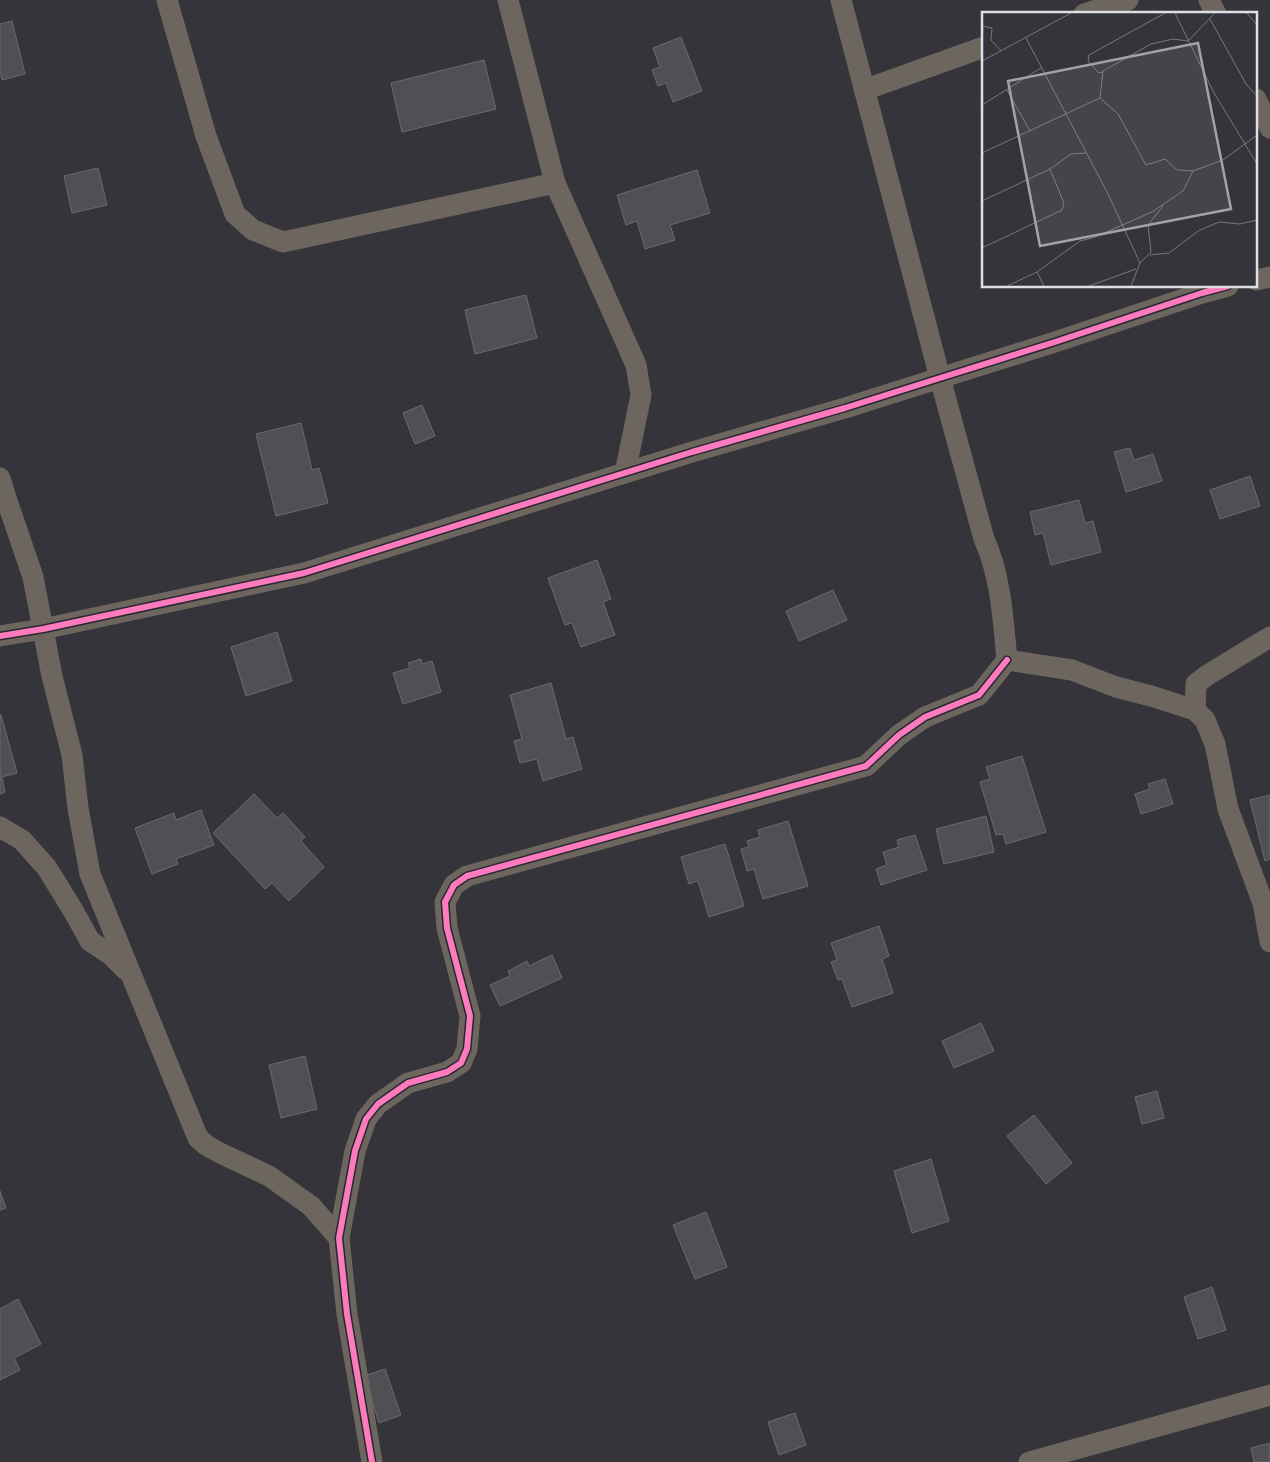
<svg xmlns="http://www.w3.org/2000/svg" width="1270" height="1462" font-family="'IBM Plex Sans',sans-serif">
	<style>
		.building { fill: #4f4f54; stroke: #6a6a70 }
		.lines { fill: none; stroke-linecap: round; stroke-linejoin: round }
		.street { stroke: #6d665f; stroke-width: 21 }
		.cycleway-casing { stroke: #272733; stroke-width: 9 }
		.cycleway { stroke: #fd7abc; stroke-width: 6 }
		.inset-road { fill: none; stroke: #78787f; stroke-width: 1 }
		.view { fill: #a2a3aa; fill-opacity: 0.15; stroke: #a2a3aa; stroke-width: 2.5 }
		.inset-edge { fill: none; stroke: #dedfe7; stroke-width: 2.5 }
	</style>
	<rect width="100%" height="100%" fill="#34343a"/>
	<g class="building">
		<polygon points="12,21 25,74 2,80 0,70 0,24"/>
		<polygon points="681,37 702,91 673,102 666,83 658,86 652,70 660,67 653,48"/>
		<polygon points="484,60 496,109 402,132 391,83"/>
		<polygon points="98,168 107,205 72,213 64,176"/>
		<polygon points="697,170 710,213 670,225 675,240 645,249 637,221 626,225 617,195"/>
		<polygon points="526,295 537,338 475,354 465,310"/>
		<polygon points="422,405 435,436 415,444 403,413"/>
		<polygon points="301,423 312,470 319,468 328,503 276,516 256,434"/>
		<polygon points="1130,448 1134,460 1153,454 1162,481 1126,492 1114,452"/>
		<polygon points="1250,476 1260,506 1220,519 1210,490"/>
		<polygon points="1079,500 1085,523 1093,521 1101,552 1051,565 1043,533 1035,535 1030,512"/>
		<polygon points="597,560 611,599 603,602 615,635 581,647 572,623 565,625 548,578"/>
		<polygon points="833,590 847,620 799,641 786,611"/>
		<polygon points="277,632 292,681 246,696 231,647"/>
		<polygon points="421,659 422,664 432,661 441,692 403,704 393,673 410,668 408,663"/>
		<polygon points="551,683 566,739 573,737 582,769 543,781 537,759 520,763 514,741 522,739 510,695"/>
		<polygon points="0,715 1,715 17,773 2,777 5,792 0,794"/>
		<polygon points="1022,756 1046,832 1006,844 1003,834 996,835 980,782 990,779 986,767"/>
		<polygon points="1165,779 1173,804 1141,814 1135,794 1150,789 1148,784"/>
		<polygon points="254,794 277,818 283,813 305,837 301,841 324,867 289,901 272,883 265,889 213,833"/>
		<polygon points="1270,795 1270,859 1265,861 1250,800"/>
		<polygon points="201,810 214,845 176,859 178,864 152,874 135,828 174,813 176,820"/>
		<polygon points="986,816 994,852 944,864 936,829"/>
		<polygon points="788,821 808,886 763,899 754,869 747,871 741,849 749,847 747,841 760,837 758,830"/>
		<polygon points="915,835 927,870 881,885 876,869 887,865 883,852 899,847 897,840"/>
		<polygon points="725,844 744,906 709,917 698,881 689,884 681,857"/>
		<polygon points="879,926 889,956 882,959 893,993 852,1007 842,979 838,980 831,962 837,960 831,943"/>
		<polygon points="552,955 562,978 500,1006 490,985 510,976 508,971 527,961 529,966"/>
		<polygon points="981,1023 994,1051 954,1068 942,1041"/>
		<polygon points="305,1056 317,1109 281,1118 269,1065"/>
		<polygon points="1157,1091 1164,1118 1142,1124 1135,1097"/>
		<polygon points="1034,1115 1072,1163 1046,1184 1007,1136"/>
		<polygon points="931,1159 949,1221 912,1233 894,1171"/>
		<polygon points="0,1191 6,1208 0,1210"/>
		<polygon points="706,1212 727,1267 695,1279 673,1225"/>
		<polygon points="1212,1287 1226,1330 1198,1339 1184,1297"/>
		<polygon points="18,1299 41,1344 14,1358 20,1370 0,1380 0,1309"/>
		<polygon points="385,1369 401,1415 379,1423 364,1376"/>
		<polygon points="795,1413 806,1445 779,1455 768,1422"/>
		<polygon points="1270,1443 1270,1462 1254,1462 1251,1448"/>
	</g>
	<g class="lines">
		<g class="street">
			<polyline points="167,0 206,136 235,214 253,230 283,242 555,183"/>
			<polyline points="508,0 555,183 636,365 641,395 625,473"/>
			<path d="M841 0 940 378 984 539C1001 576 1003 619 1007 660L1072 670 1116 687 1151 696 1195 710 1205 720 1215 744 1228 809 1263 903 1270 942"/>
			<polyline points="1209,0 1216,14"/>
			<polyline points="1084,14 1128,0"/>
			<polyline points="864,90 984,47"/>
			<polyline points="1256,99 1270,128"/>
			<polyline points="1256,280 1270,277"/>
			<polyline points="0,478 5,495 33,577 52,676 72,755 78,808 90,874 198,1138 206,1145 220,1153 269,1176 311,1206 339,1238"/>
			<polyline points="0,636 43,629 304,573 692,452 845,408 940,378 1055,342 1202,293 1228,286"/>
			<polyline points="1195,710 1196,684 1206,676 1270,637"/>
			<polyline points="0,827 22,840 47,868 74,912 90,941 111,955 126,970"/>
			<polyline points="372,1462 347,1314 339,1238 355,1151 366,1119 378,1104 408,1083 447,1072 461,1063 467,1049 470,1016 447,928 445,902 454,885 467,876 866,766 899,735 925,717 979,695 1007,660"/>
			<polyline points="1029,1462 1270,1395"/>
		</g>
		<defs>
			<g id="cycleway">
				<polyline points="0,636 43,629 304,573 692,452 845,408 940,378 1055,342 1202,293 1228,286"/>
				<polyline points="372,1462 347,1314 339,1238 355,1151 366,1119 378,1104 408,1083 447,1072 461,1063 467,1049 470,1016 447,928 445,902 454,885 467,876 866,766 899,735 925,717 979,695 1007,660"/>
			</g>
		</defs>
		<use href="#cycleway" class="cycleway-casing"/>
		<use href="#cycleway" class="cycleway"/>
	</g>
	<g transform="translate(982 12)">
		<rect width="275" height="275" fill="#34343a"/>
		<path class="inset-road" d="M193 1 231 79 275 152M265 1 275 13M228 7 264 72 275 84M0 14 10 16 9 28 19 39M44 26 125 180 158 251M0 49 89 1M120 60 117 61 106 49 107 43 183 1M25 78 48 119M118 86 136 102 164 153 183 147 195 158 211 159 241 148 275 123M0 93 59 56M0 141 118 86 121 59 169 32 191 27 206 29 233 1M0 189 68 157 89 142 104 141M0 236 80 198 82 191 68 157M168 243 187 241 216 219 237 210 258 212 275 208M55 260 62 274M25 274 55 260 98 229 111 226 170 200 201 179 211 159M107 274 154 257M149 274 158 251 169 240 166 213 181 194"/>
		<path class="view" d="M216 31 249 197 58 234 26 69Z"/>
		<rect width="275" height="275" class="inset-edge"/>
	</g>
</svg>
